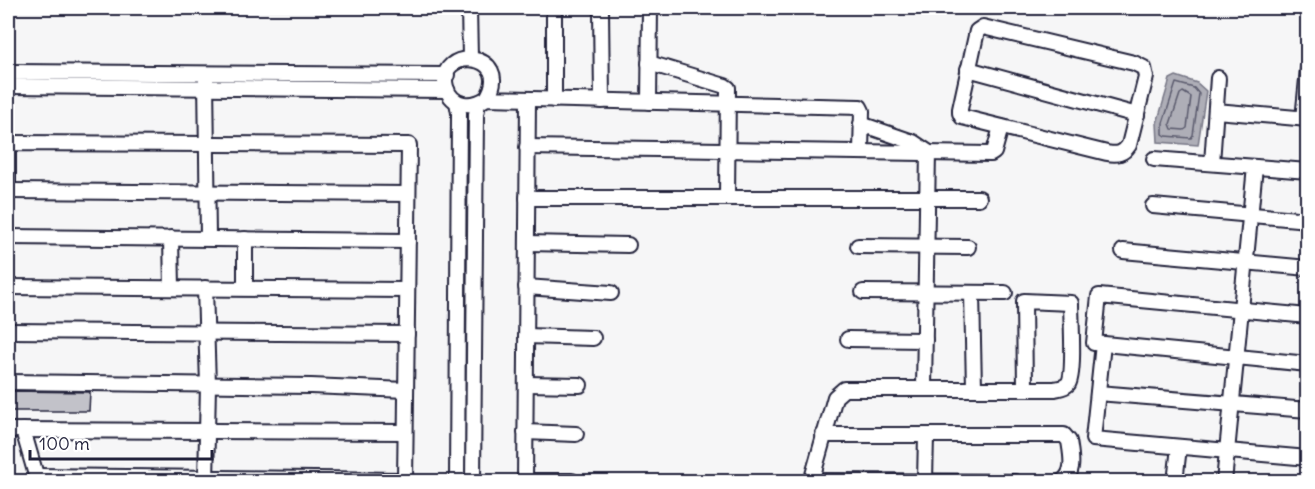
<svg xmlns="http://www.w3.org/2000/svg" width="1315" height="489" font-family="Delius,sans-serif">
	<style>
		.water { fill: #aeaeb7; stroke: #767685; stroke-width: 1.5 }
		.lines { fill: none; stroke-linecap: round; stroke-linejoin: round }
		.shore { stroke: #5a5a6d; stroke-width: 1.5 }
		.building { fill: #c2c2c9; stroke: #22223b; stroke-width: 1.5 }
		.minor-casing { stroke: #22223b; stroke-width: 18 }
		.minor { stroke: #fff; stroke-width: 14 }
	</style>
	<rect width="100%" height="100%" fill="#f6f6f7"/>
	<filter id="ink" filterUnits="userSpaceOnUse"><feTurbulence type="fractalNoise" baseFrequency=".0167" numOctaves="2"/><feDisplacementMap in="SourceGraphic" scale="12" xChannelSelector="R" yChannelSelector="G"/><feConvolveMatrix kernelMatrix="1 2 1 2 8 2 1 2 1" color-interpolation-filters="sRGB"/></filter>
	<g filter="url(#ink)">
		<polygon class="water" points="1176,76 1197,83 1206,91 1198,145 1158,142 1157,123 1170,79"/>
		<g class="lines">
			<g class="shore">
				<polygon points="1176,83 1194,88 1199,94 1193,135 1191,138 1166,136 1163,134 1163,123"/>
				<polygon points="1183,92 1191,97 1187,128 1184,130 1172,129 1170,124 1180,94"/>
			</g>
		</g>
		<polygon class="building" points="8,391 90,392 89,411 8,411"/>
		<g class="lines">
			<defs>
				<g id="minor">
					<polyline points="469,8 470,58"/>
					<polyline points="601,8 602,101"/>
					<path d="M983 27 1134 63 1144 68 1146 77 1129 145C1123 154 1117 155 1107 153L962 117 960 113V109L977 31Z"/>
					<polyline points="649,63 725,86 728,88 727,197"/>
					<polyline points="968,69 1137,115"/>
					<polyline points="8,72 447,75"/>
					<polyline points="206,78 208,238"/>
					<polyline points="8,86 447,90"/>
					<path d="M487 98C515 51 435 46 446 87 452 107 472 108 487 98L860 107 862 111 861 151"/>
					<polyline points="554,100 554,8"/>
					<polyline points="649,102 650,8"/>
					<polyline points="1216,111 1308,119"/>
					<polyline points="1303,119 1308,69"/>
					<polyline points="861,124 913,142 928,152 924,388"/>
					<polyline points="527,147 991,154 994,152 1001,127"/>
					<polyline points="1154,159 1308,171"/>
					<polyline points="1212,163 1218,78"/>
					<polyline points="8,191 8,143 409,145 405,482"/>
					<polyline points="8,191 408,194"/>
					<polyline points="527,198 979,198"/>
					<polyline points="1153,206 1308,220"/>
					<polyline points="8,237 408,241"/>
					<polyline points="171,238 172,288"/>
					<polyline points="245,239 245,288"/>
					<polyline points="527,243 628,245"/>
					<polyline points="858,246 968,247"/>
					<polyline points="1123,251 1308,268"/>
					<polyline points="8,287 407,290"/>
					<polyline points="526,287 611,293"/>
					<polyline points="205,288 208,385 206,482"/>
					<polyline points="863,292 1005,293"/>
					<polyline points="972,293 974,388"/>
					<polyline points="1308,316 1099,296 1094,343 1308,364"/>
					<polyline points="8,331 407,334"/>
					<polyline points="526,336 593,338"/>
					<polyline points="848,339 925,340"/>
					<polyline points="1103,344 1093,439 1308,458"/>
					<polyline points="8,382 311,386 406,390"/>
					<polyline points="526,384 580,385"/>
					<polyline points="1098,393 1308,410"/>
					<polyline points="8,430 405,432"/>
					<polyline points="23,430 38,482"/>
					<polyline points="525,432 576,434"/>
					<path d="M823 435H1064L1069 441C1071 455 1076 474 1061 482"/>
					<polyline points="36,476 405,480"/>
					<polyline points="525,481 572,481"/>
					<polyline points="811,481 1015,482"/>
					<polyline points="925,481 926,435"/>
					<polyline points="457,482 459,113 457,102"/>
					<polyline points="473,482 476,114 478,104"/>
					<polyline points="525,482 528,99"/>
					<path d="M811 482 835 397 844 389H1055C1059 388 1064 388 1068 384 1075 375 1071 318 1071 303L1024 301 1025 388"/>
					<polyline points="1175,482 1179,447"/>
					<polyline points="1224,482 1255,167"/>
				</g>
			</defs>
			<use href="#minor" class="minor-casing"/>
			<use href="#minor" class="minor"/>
		</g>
	</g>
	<rect width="1315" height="489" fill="none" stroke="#fff" stroke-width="30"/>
	<rect x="15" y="15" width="1285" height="459" fill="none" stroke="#22223b" stroke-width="2" filter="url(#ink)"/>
	<path d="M30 450v9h182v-9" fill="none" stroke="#22223b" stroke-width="3"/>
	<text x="39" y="450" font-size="18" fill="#22223b" stroke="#ffffff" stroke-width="4.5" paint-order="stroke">100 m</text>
</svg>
